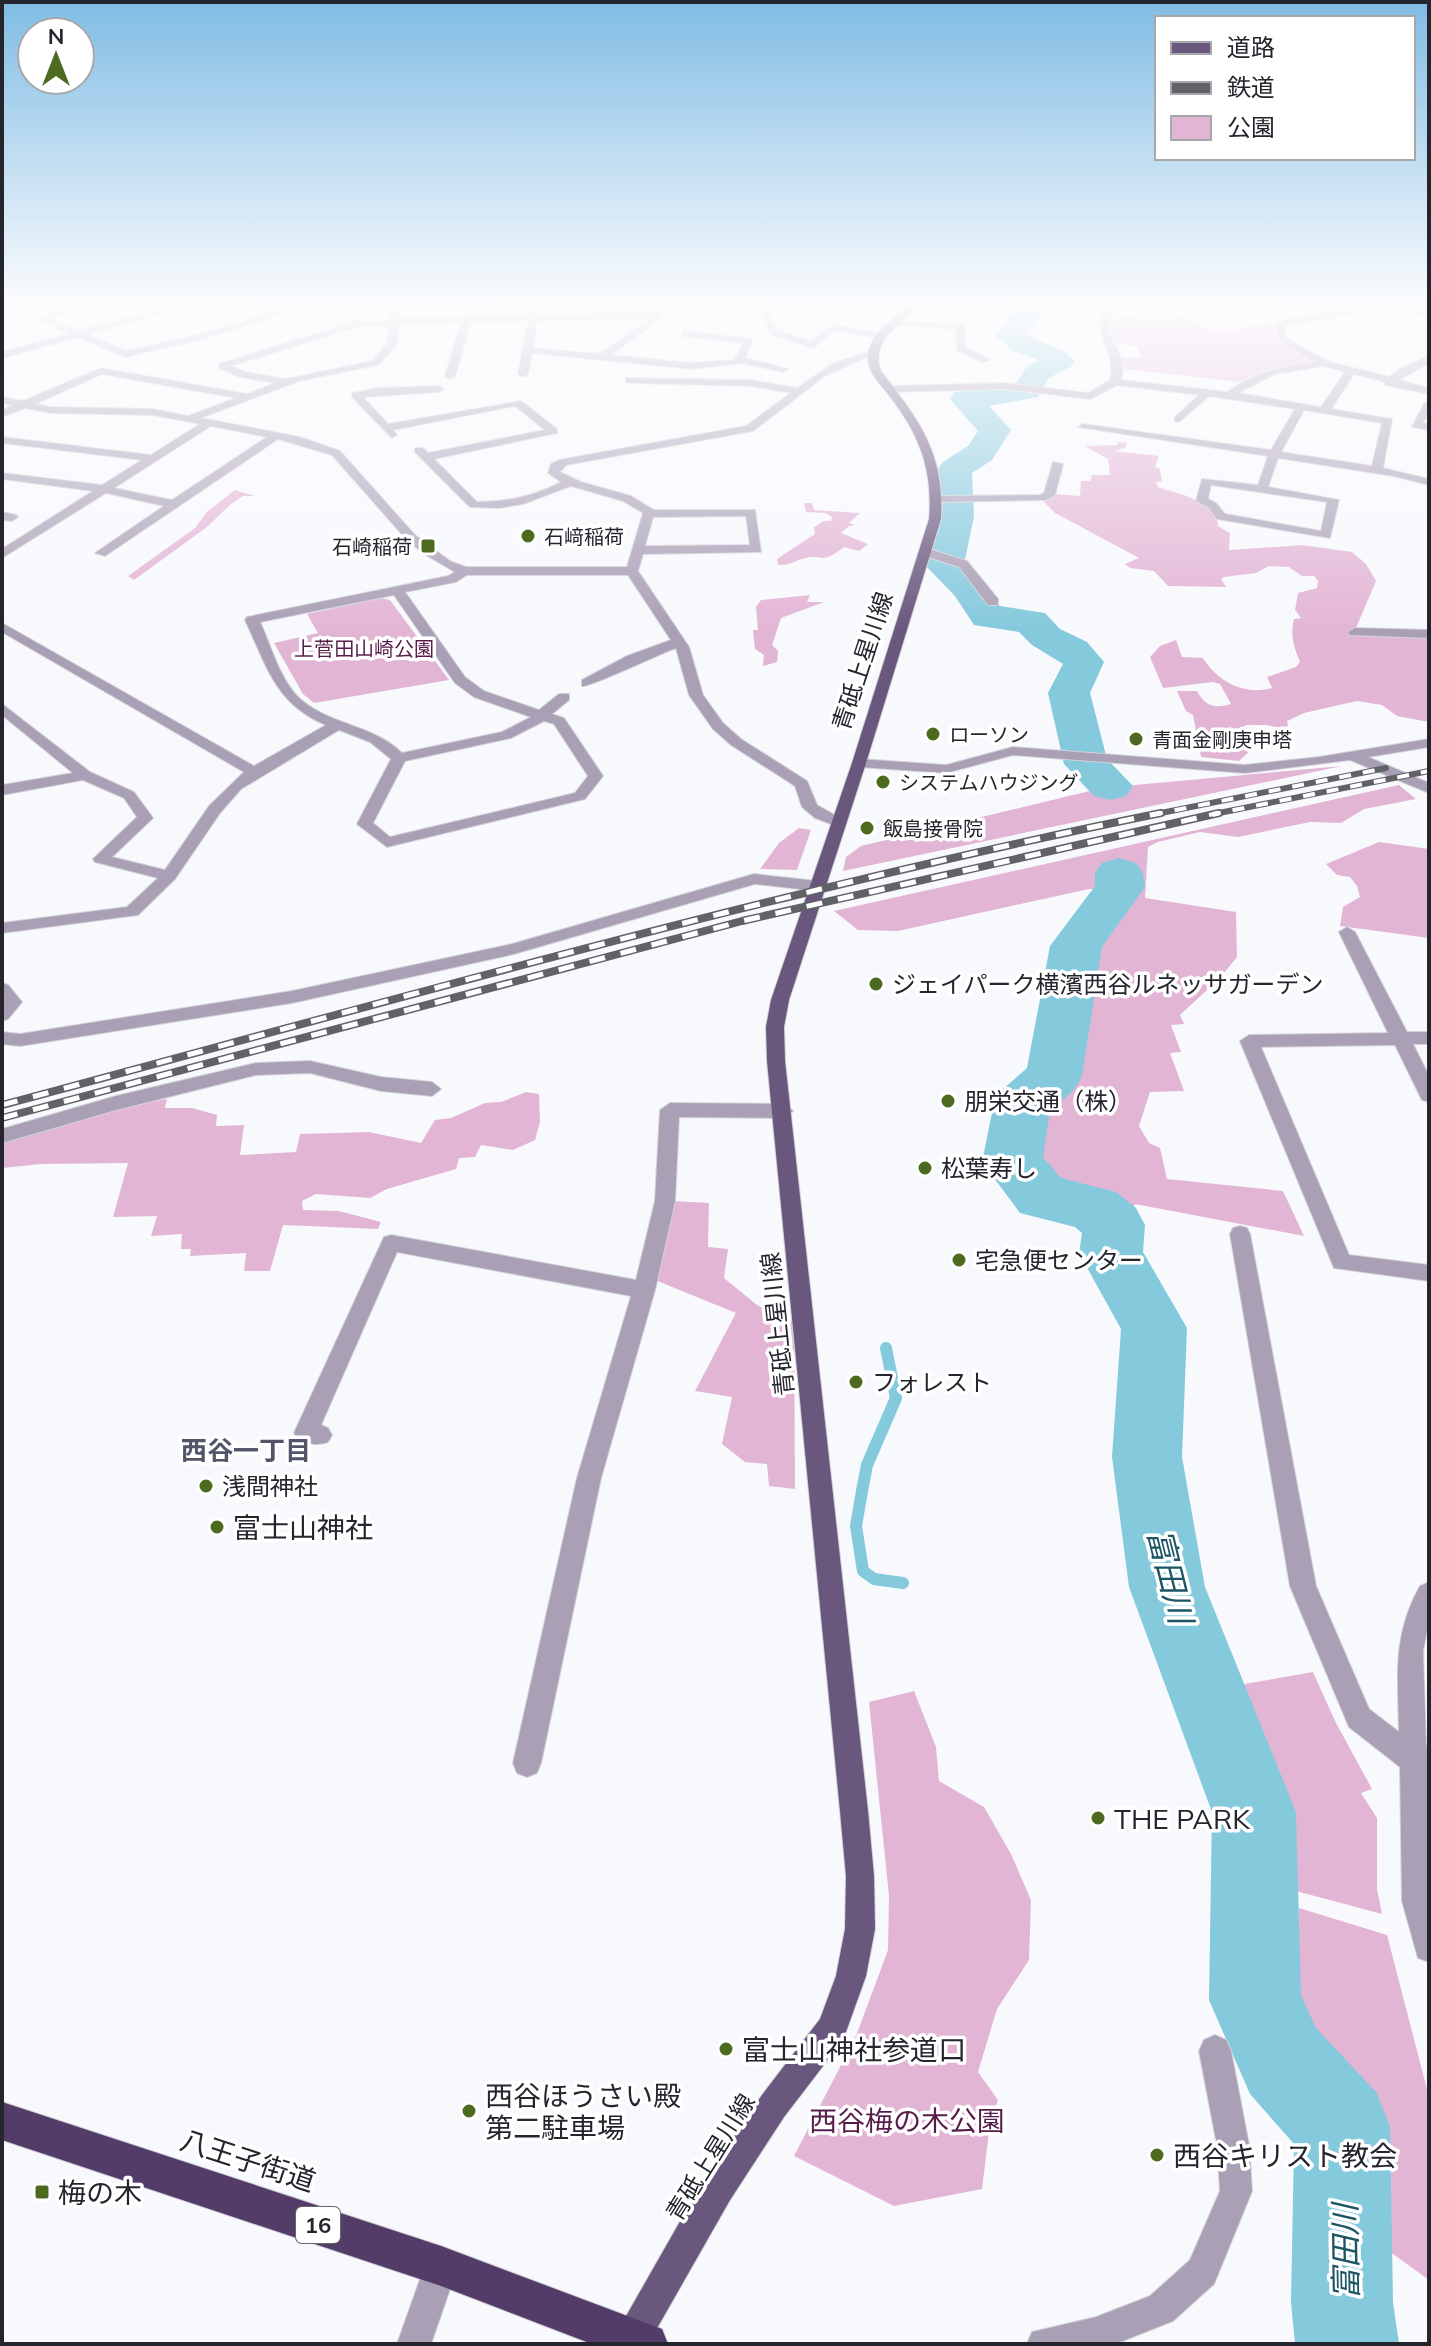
<svg xmlns="http://www.w3.org/2000/svg" width="1431" height="2346" font-family="Mulish,'Noto Sans JP',sans-serif">
	<style>
		.green { fill: #e3b5d5 }
		.lines { fill: none; stroke-linecap: round; stroke-linejoin: round }
		.stream { stroke: #85c9dd; stroke-width: 12 }
		.river { fill: #85c9dd; fill-rule: evenodd }
		.minor-casing { stroke: #d2d3d8; stroke-width: 2 }
		.major-casing { stroke: #d2d3d8; stroke-width: 2 }
		.highway-casing { stroke: #d2d3d8; stroke-width: 2 }
		.minor { fill: #aaa0b6; fill-rule: evenodd }
		.major { fill: #6a577d; fill-rule: evenodd }
		.highway { fill: #533d68; fill-rule: evenodd }
		.rail-far1-casing { stroke: #616268; stroke-width: 6 }
		.rail-casing { stroke: #616268; stroke-width: 8 }
		.rail-far1 { stroke: #fff; stroke-width: 4; stroke-dasharray: 12; stroke-linecap: butt }
		.rail { stroke: #fff; stroke-width: 5; stroke-dasharray: 16; stroke-linecap: butt }
		.poi-dot { fill: #4d6b20; stroke: #fff; stroke-width: 3 }
		.labels { text-anchor: middle; dominant-baseline: central; stroke-width: 7; stroke-linejoin: round; paint-order: stroke }
		.far-poi-label { font-size: 20px; fill: #24252d; stroke: #fff; text-anchor: start }
		.far-park-label { font-size: 20px; fill: #561c4a; stroke: #fff }
		.shield { fill: #fff; stroke: #66666c; stroke-width: 2 }
		.shield-label { font-size: 22px; font-weight: bold; fill: #24252d }
		.street-label { font-size: 24px; fill: #24252d; stroke: #fff }
		.poi-label { font-size: 24px; fill: #24252d; stroke: #fff; text-anchor: start }
		.neighbourhood-label { font-size: 26px; font-weight: bold; fill: #525568; stroke: #fff }
		.near-poi-label { font-size: 28px; fill: #24252d; stroke: #fff; text-anchor: start }
		.near-park-label { font-size: 28px; fill: #561c4a; stroke: #fff }
		.near-street-label { font-size: 28px; fill: #24252d; stroke: #fff }
		.near-water-label { font-size: 32px; font-style: italic; fill: #1c5564; stroke: #fff }
	</style>
	<rect width="100%" height="100%" fill="#f8f9fd"/>
	<g class="green">
		<polygon points="1166,309 1216,332 1274,323 1277,338 1315,359 1313,362 1269,370 1240,382 1124,369 1120,357 1140,358 1138,346 1115,344 1107,332 1114,318"/>
		<path d="M1117 442 1127 443 1126 447 1115 451 1159 456 1155 467 1160 469 1162 481 1156 482 1158 487C1177 494 1217 500 1218 526L1230 533 1229 550 1302 545 1352 552 1366 564 1376 581 1355 630 1358 636 1429 638V722L1397 716 1382 705 1357 701 1304 713 1287 721 1289 731 1267 725H1246L1240 730 1220 737 1224 747 1252 749 1239 761 1201 757 1193 715 1186 711 1177 691H1197C1205 706 1214 709 1231 704L1220 684 1213 682 1163 688 1150 657 1160 646 1176 640 1182 657 1203 658C1217 681 1244 696 1272 688L1267 677 1296 667 1300 662C1294 647 1290 636 1294 619L1301 618 1295 610 1298 593 1317 588 1318 581 1314 576H1302L1289 567 1269 566 1256 573 1224 577 1221 579 1226 587 1168 586 1154 571 1130 568 1125 564 1139 558 1055 513 1043 501 1054 494 1080 496 1081 481H1090L1092 475H1110L1108 459 1085 446 1118 445Z"/>
		<polygon points="235,490 255,496 243,496 231,504 207,527 134,580 128,576 195,528 207,512"/>
		<path d="M804 503H812L814 510 860 513 849 523 856 525 849 526 841 533 868 544 859 551 844 547C818 567 825 552 802 559 793 562 789 565 778 565L777 559 815 534 814 527 824 521H831L832 517 826 513 806 512Z"/>
		<polygon points="810,595 807,602 824,602 781,618 772,645 778,651 777,662 763,666 764,655 755,649 753,630 758,630 756,607 761,600"/>
		<polygon points="382,598 390,600 449,680 314,703 303,694 274,643 318,633 307,614"/>
		<polygon points="1342,766 843,871 846,857 861,846 1102,788"/>
		<polygon points="1399,785 1416,799 1364,809 1341,823 1310,822 1238,837 1200,832 1158,842 1148,847 1145,898 1236,912 1237,957 1220,978 1180,1015 1184,1024 1171,1025 1181,1052 1170,1053 1184,1091 1150,1092 1139,1126 1149,1143 1160,1148 1167,1179 1283,1191 1304,1236 1135,1204 1125,1226 1104,1208 1046,1190 1022,1163 1028,1106 1058,1078 1082,946 1106,924 1119,903 1133,896 1130,889 1089,889 898,931 858,930 834,911"/>
		<polygon points="799,828 811,830 797,870 760,869 779,843"/>
		<polygon points="1379,842 1429,849 1429,938 1340,926 1343,907 1360,897 1357,886 1350,877 1337,875 1326,864"/>
		<polygon points="526,1092 539,1094 540,1122 535,1140 513,1150 481,1145 475,1157 459,1158 456,1169 387,1189 370,1198 316,1194 302,1201 303,1210 339,1211 381,1222 378,1229 283,1225 270,1271 244,1271 246,1253 190,1256 191,1249 181,1249 182,1234 151,1236 157,1216 113,1217 128,1163 42,1164 2,1168 2,1140 116,1107 167,1099 165,1108 192,1108 217,1115 216,1126 244,1125 240,1155 296,1152 300,1134 369,1132 421,1143 435,1120 451,1118 485,1103 501,1102"/>
		<polygon points="671,1201 709,1203 708,1247 728,1249 724,1278 757,1305 794,1322 795,1489 769,1486 767,1464 745,1462 722,1444 732,1397 695,1391 736,1313 655,1280"/>
		<polygon points="1313,1672 1335,1721 1372,1789 1361,1793 1377,1818 1377,1889 1382,1914 1281,1887 1279,1984 1261,1993 1264,1801 1227,1687"/>
		<polygon points="914,1691 936,1747 939,1781 984,1807 1011,1854 1031,1900 1029,1960 997,2009 978,2072 998,2100 990,2124 982,2189 894,2206 794,2156 856,2036 888,1950 889,1896 869,1702"/>
		<polygon points="1299,1908 1387,1935 1429,2097 1429,2280 1375,2241 1371,2213 1384,2207 1358,2119 1359,2098 1280,2013 1299,1996"/>
	</g>
	<g class="lines">
		<polyline class="stream" points="886,1348 896,1398 867,1465 862,1491 856,1526 863,1571 874,1579 903,1583"/>
		<g class="river">
			<polygon points="1020,303 1049,303 1026,335 1064,351 1075,361 1070,367 1049,378 1038,397 989,406 1011,430 992,460 972,473 974,517 964,564 982,581 1000,606 1045,613 1060,629 1087,642 1104,662 1090,693 1107,759 1133,786 1126,796 1110,800 1094,796 1064,764 1048,693 1063,664 1032,645 1019,632 974,625 955,596 926,566 938,517 938,469 943,462 968,446 978,431 950,399 954,392 1015,385 1027,366 1038,360 1013,351 996,336"/>
			<polygon points="1119,858 1136,863 1143,873 1145,887 1102,947 1082,1076 1074,1090 1050,1111 1043,1157 1061,1178 1116,1192 1136,1208 1145,1225 1143,1252 1187,1328 1182,1457 1205,1587 1296,1812 1301,1995 1316,2028 1376,2092 1390,2126 1393,2302 1399,2344 1295,2344 1291,2302 1294,2144 1250,2094 1209,2000 1212,1812 1129,1587 1112,1457 1121,1329 1079,1253 1082,1233 1075,1227 1020,1213 982,1162 994,1103 1003,1089 1027,1068 1050,946 1095,886 1095,873 1102,863"/>
		</g>
		<defs>
			<g id="minor">
				<polygon points="78,303 90,303 52,319 79,331 183,303 197,303 88,334 126,351 194,336 304,303 317,303 199,340 125,357 78,337 2,358 2,352 70,334 39,319"/>
				<path d="M393 303H402L400 318 529 315 532 303H541L538 315 660 312 663 317 611 355 691 363 734 360 744 343 681 336 684 331 753 339 745 358 788 369 783 372 742 363 691 369 532 353 528 374 523 377 518 374 528 321 471 322 455 376 450 379 445 376 461 322 399 324 397 345 378 365 299 381 201 418 300 437 340 451 415 535 450 561 466 567H627L643 513 623 501 571 486 523 504 499 508 470 507 415 452V448H423L428 453 545 430 515 406 393 430 397 435 392 438 352 397V393L379 388 439 386 444 389 439 392 363 397 388 424 521 401 557 429V433L434 459 477 502C507 502 535 496 561 482L548 473 551 464 559 460 746 426 791 393 750 386 630 383 626 382V378L750 380 797 388 832 364 875 349V353L825 376 753 431 566 465 560 472 581 482 631 496 654 510H755L761 552 643 554 638 571 689 647 703 695 723 723 741 739 807 781 817 805 847 822 839 827 815 818 802 807 795 786 731 745 713 729 689 695 676 648C659 654 591 687 582 686V680L627 656 671 640 628 575H467L456 582 405 592 465 677 484 691 539 710 559 694H569V700L552 714 564 718 603 776 585 799 387 847 357 824 391 759 370 742 339 730 241 789 220 813 175 879 138 915 2 933V923L127 907 158 878 95 862 93 859 137 817 124 798 83 780 2 795V785L73 773 2 715V704L90 772 134 792 153 818 112 857 165 870 209 806 244 772 2 632V623L254 766 326 725C275 704 267 666 245 620L247 617 448 576 455 572 424 554 407 540 332 455 278 439 105 556 95 553 164 506 106 493 2 558V549L93 491 2 479V473L102 485 142 460 2 443V437L151 455 200 424 153 415 51 413 25 408 2 417V410L13 405 2 403V397L23 401 101 368 247 394 275 383 240 377 219 368V364L356 321 389 320ZM650 318 600 354 533 348 537 321ZM360 326H390L387 344 372 361 286 379 246 372 231 366ZM102 374 236 398 188 416 153 409 51 407 35 404ZM211 426 267 437 172 500 114 488ZM746 516 750 545 645 546 653 517ZM394 595 455 683 474 697 531 717 502 732 402 753C373 724 326 725 297 696 279 676 271 646 260 622ZM544 721 554 724 588 776 575 793 390 837 373 823 405 761 511 738Z"/>
				<polygon points="731,303 769,310 777,330 811,341 833,325 888,335 883,338 835,331 813,348 770,334 762,314 735,310"/>
				<path d="M1113 303H1123C1088 334 1131 344 1121 380L1227 392C1255 372 1281 367 1314 362L1279 341 1275 322 1388 303 1429 312V318L1390 308 1283 326 1286 338 1327 361 1389 377 1401 368 1429 356V363L1399 380 1429 388V394L1385 385V382L1354 374 1331 409 1392 419 1383 468 1429 479V485L1393 476 1278 458 1268 487 1339 500 1330 538 1217 519 1208 507 1196 501 1202 479 1258 485 1268 456 1078 427 1083 424 1271 450 1295 409 1209 396 1179 422 1175 421V417L1199 395 1117 385 1090 399 1005 389 891 392 886 389 891 386 1005 383 1088 393 1110 380C1119 352 1082 324 1113 303ZM1324 366 1345 372 1321 407 1238 393 1275 374ZM1304 410 1382 423 1372 466 1281 452ZM1211 485 1327 502 1321 531 1225 514 1216 503 1208 499Z"/>
				<polygon points="895,320 964,324 965,347 990,360 982,362 957,350 956,329 892,325"/>
				<polygon points="1429,401 1429,412 1423,423 1429,424 1429,430 1412,427 1424,404"/>
				<polygon points="1053,462 1063,464 1055,495 1046,500 937,502 931,499 937,496 1040,495 1044,493"/>
				<polygon points="2,512 16,515 18,517 12,521 2,520"/>
				<polygon points="926,548 967,561 998,599 998,605 988,605 959,567 922,555 920,552"/>
				<polygon points="1355,628 1429,630 1429,638 1350,635 1348,632"/>
				<polygon points="1429,739 1429,747 1368,757 1429,783 1429,793 1350,760 1245,773 1013,755 946,773 859,767 852,763 859,759 946,765 1013,747 1245,765 1319,757"/>
				<polygon points="754,874 817,881 825,886 817,891 755,884 514,954 292,1003 20,1046 2,1044 2,1032 20,1034 292,991 512,944"/>
				<polygon points="1347,927 1355,932 1407,1032 1429,1032 1429,1044 1413,1044 1429,1076 1429,1102 1422,1100 1395,1045 1261,1047 1349,1255 1429,1265 1429,1281 1334,1268 1240,1041 1249,1035 1388,1033 1339,932"/>
				<polygon points="2,983 8,985 22,1002 8,1019 2,1021"/>
				<polygon points="310,1061 381,1077 432,1082 441,1089 432,1096 381,1091 310,1073 256,1075 116,1110 2,1143 2,1129 116,1096 256,1063"/>
				<path d="M670 1103 783 1104 793 1111 783 1118 679 1117 675 1201 655 1290 601 1478 541 1763 537 1773 527 1777 517 1773 513 1763 577 1478 631 1296 397 1252 321 1425 328 1428 332 1435 328 1442C317 1446 308 1444 298 1440L294 1433 384 1237 391 1235 636 1280 655 1201 660 1110Z"/>
				<path d="M1240 1226 1247 1228 1250 1234 1316 1586 1369 1709 1399 1732C1398 1677 1392 1636 1420 1586L1429 1582V1620L1423 1651 1426 1745H1429V1962L1418 1958 1402 1901 1400 1767 1349 1727 1290 1586 1230 1234 1233 1228Z"/>
				<polygon points="1215,2035 1226,2040 1231,2051 1249,2145 1252,2191 1214,2284 1173,2321 1115,2344 1027,2344 1032,2332 1096,2317 1150,2296 1190,2260 1220,2191 1217,2145 1199,2051 1204,2040"/>
				<polygon points="441,2249 453,2254 458,2266 431,2344 397,2344 429,2254"/>
			</g>
			<path id="major" d="M911 303H921C902 323 870 339 881 371 919 420 945 453 941 519L866 763 789 1000 784 1027 785 1061 868 1811 874 1876 875 1929 866 1976 847 2029 843 2040 784 2117 730 2200 648 2344H619L616 2337 621 2325 706 2176 762 2095 820 2019 836 1976 845 1929 846 1876 840 1811 767 1061 766 1027 771 1000 852 763 929 519C933 471 920 436 891 398 883 387 869 374 868 361 865 336 895 317 911 303Z"/>
			<polygon id="highway" points="2,2102 441,2246 662,2329 668,2344 592,2344 441,2286 2,2140"/>
		</defs>
		<use href="#minor" class="minor-casing"/>
		<use href="#major" class="major-casing"/>
		<use href="#highway" class="highway-casing"/>
		<use href="#minor" class="minor"/>
		<use href="#major" class="major"/>
		<use href="#highway" class="highway"/>
		<defs>
			<g id="rail-far1">
				<polyline points="1151,815 1386,768"/>
				<polyline points="1209,815 1429,771"/>
			</g>
			<g id="rail">
				<path d="M2 1105C387 1002 770 892 1161 813"/>
				<polyline points="2,1118 742,921 1219,813"/>
			</g>
		</defs>
		<use href="#rail-far1" class="rail-far1-casing"/>
		<use href="#rail" class="rail-casing"/>
		<use href="#rail-far1" class="rail-far1"/>
		<use href="#rail" class="rail"/>
	</g>
	<linearGradient id="sky" x2="0" y2="1"><stop stop-color="#80bce4"/><stop offset="0.48" stop-color="#fcfcfe"/><stop offset="1" stop-color="#fcfcfe" stop-opacity="0"/></linearGradient>
	<rect width="1431" height="631" fill="url(#sky)"/>
	<g class="poi-dot">
		<circle cx="528" cy="536" r="8"/>
		<rect x="420" y="538" width="16" height="16" rx="4"/>
		<circle cx="933" cy="734" r="8"/>
		<circle cx="1136" cy="739" r="8"/>
		<circle cx="883" cy="782" r="8"/>
		<circle cx="867" cy="828" r="8"/>
		<circle cx="876" cy="984" r="8"/>
		<circle cx="948" cy="1101" r="8"/>
		<circle cx="925" cy="1168" r="8"/>
		<circle cx="959" cy="1260" r="8"/>
		<circle cx="856" cy="1382" r="8"/>
		<circle cx="206" cy="1486" r="8"/>
		<circle cx="217" cy="1527" r="8"/>
		<circle cx="1098" cy="1818" r="8"/>
		<circle cx="726" cy="2049" r="8"/>
		<circle cx="469" cy="2111" r="8"/>
		<circle cx="1157" cy="2155" r="8"/>
		<rect x="34" y="2184" width="16" height="16" rx="4"/>
	</g>
	<g class="labels">
		<g class="far-poi-label">
			<text x="544" y="536">石﨑稲荷</text>
			<text x="412" y="546" text-anchor="end">石崎稲荷</text>
			<text x="949" y="734">ローソン</text>
			<text x="1152" y="739">青面金剛庚申塔</text>
			<text x="899" y="782">システムハウジング</text>
			<text x="883" y="828">飯島接骨院</text>
		</g>
		<g class="far-park-label">
			<text x="364" y="648">上菅田山崎公園</text>
		</g>
		<rect class="shield" x="296" y="2207" width="44" height="36" rx="6"/>
		<g class="shield-label">
			<text x="318" y="2225">16</text>
		</g>
		<g class="street-label">
			<text transform="translate(862 661) rotate(-72)">青砥上星川線</text>
			<text transform="translate(777 1324) rotate(-96)">青砥上星川線</text>
			<text transform="translate(710 2157) rotate(-58)">青砥上星川線</text>
		</g>
		<g class="poi-label">
			<text x="892" y="984">ジェイパーク横濱西谷ルネッサガーデン</text>
			<text x="964" y="1101">朋栄交通（株）</text>
			<text x="941" y="1168">松葉寿し</text>
			<text x="975" y="1260">宅急便センター</text>
			<text x="872" y="1382">フォレスト</text>
			<text x="222" y="1486">浅間神社</text>
		</g>
		<g class="neighbourhood-label">
			<text x="246" y="1450">西谷一丁目</text>
		</g>
		<g class="near-poi-label">
			<text x="233" y="1527">富士山神社</text>
			<text x="1114" y="1818">THE PARK</text>
			<text x="742" y="2049">富士山神社参道口</text>
			<text x="485" y="2095">西谷ほうさい殿<tspan x="485" dy="32">第二駐車場</tspan></text>
			<text x="1173" y="2155">西谷キリスト教会</text>
			<text x="58" y="2192">梅の木</text>
		</g>
		<g class="near-park-label">
			<text x="907" y="2120">西谷梅の木公園</text>
		</g>
		<g class="near-street-label">
			<text transform="translate(248 2160) rotate(18)">八王子街道</text>
		</g>
		<g class="near-water-label">
			<text transform="translate(1171 1576) rotate(76)">富田川</text>
			<text transform="translate(1345 2252) rotate(-91)">富田川</text>
		</g>
	</g>
	<rect width="1431" height="2346" fill="none" stroke="#24252d" stroke-width="8"/>
	<rect x="1155" y="16" width="260" height="144" fill="#ffffff" stroke="#a7a8ab" stroke-width="2"/>
	<rect x="1171" y="42" width="40" height="12" fill="#6a577d" stroke="#a7a8ab" stroke-width="2"/>
	<text x="1227" y="56" font-size="24" fill="#24252d">道路</text>
	<rect x="1171" y="82" width="40" height="12" fill="#616268" stroke="#a7a8ab" stroke-width="2"/>
	<text x="1227" y="96" font-size="24" fill="#24252d">鉄道</text>
	<rect x="1171" y="116" width="40" height="24" fill="#e3b5d5" stroke="#a7a8ab" stroke-width="2"/>
	<text x="1227" y="136" font-size="24" fill="#24252d">公園</text>
	<g transform="translate(56 56)"><circle r="38" fill="#ffffff" stroke="#a7a8ab" stroke-width="2"/>
	<path d="M0-6L14 30L0 20L-14 30Z" fill="#4d6b20"/>
	<text y="-12" font-size="22" font-weight="bold" text-anchor="middle" fill="#24252d">N</text>
	</g>
</svg>
